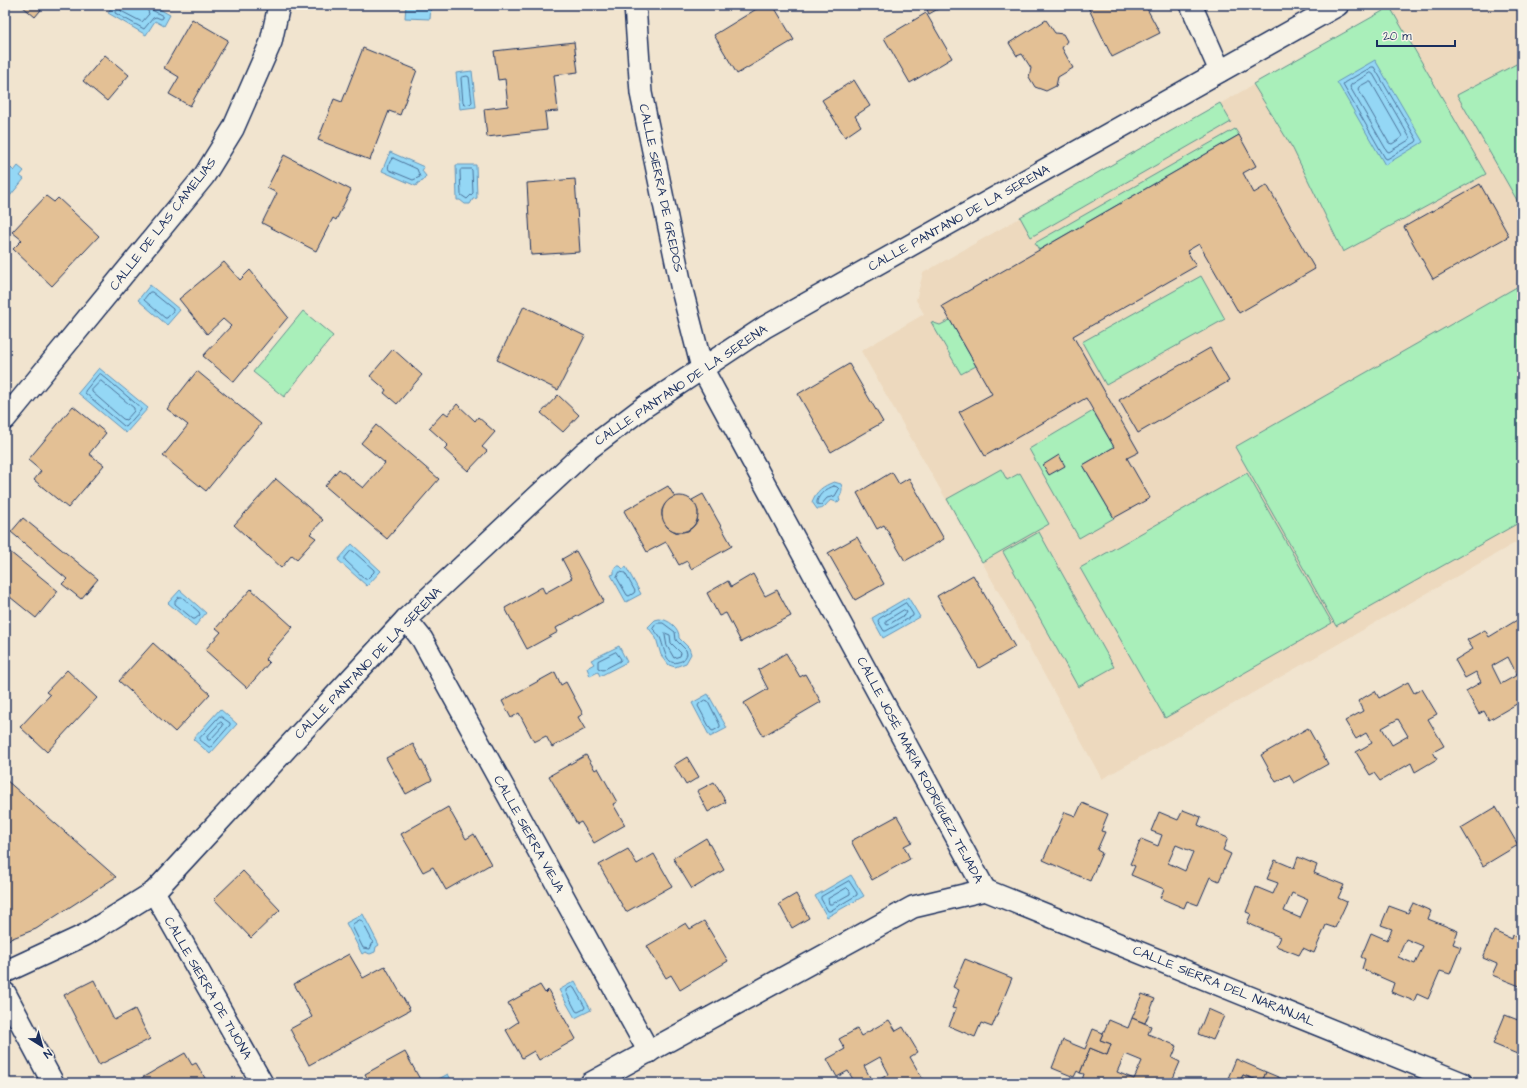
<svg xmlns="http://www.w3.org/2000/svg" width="1527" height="1088" font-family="'Architects Daughter',sans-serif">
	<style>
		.built { fill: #edd9be }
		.green { fill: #a9efba; stroke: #628f8c }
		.water { fill: #94d7f5; stroke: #6494b9 }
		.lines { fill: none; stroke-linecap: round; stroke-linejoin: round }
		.shore { stroke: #4b729a; stroke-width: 1 }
		.building { fill: #e3c095; stroke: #1b2f5e; fill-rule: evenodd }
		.minor-casing { stroke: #1b2f5e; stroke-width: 24 }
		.minor { stroke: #f7f3e8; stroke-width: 21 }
		.labels { text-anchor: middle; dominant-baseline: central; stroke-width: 3; stroke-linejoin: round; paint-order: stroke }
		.street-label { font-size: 13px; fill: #1b2f5e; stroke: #f7f3e8 }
	</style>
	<rect width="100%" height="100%" fill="#f1e4cf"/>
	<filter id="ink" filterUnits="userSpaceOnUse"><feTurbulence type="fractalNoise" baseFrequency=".025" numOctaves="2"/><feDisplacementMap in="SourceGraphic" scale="8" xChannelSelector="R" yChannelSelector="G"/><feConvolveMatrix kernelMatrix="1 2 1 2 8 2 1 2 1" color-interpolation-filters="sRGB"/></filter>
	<g filter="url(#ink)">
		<polygon class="built" points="1393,5 1522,5 1522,539 1102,779 982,562 861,351 924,314 916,300 923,273"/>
		<g class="green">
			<polygon points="1390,7 1486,174 1343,252 1293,149 1253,84"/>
			<polygon points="1522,61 1522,209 1457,95"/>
			<polygon points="1220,103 1231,122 1031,237 1020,217"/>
			<polygon points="1235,129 1239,135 1039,250 1035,243"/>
			<polygon points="1201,276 1225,319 1106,385 1082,342"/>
			<polygon points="1522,284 1522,521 1336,626 1235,447"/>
			<polygon points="303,311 333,336 284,397 253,372"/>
			<polygon points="950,320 976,366 961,374 931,322 940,325"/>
			<polygon points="1093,411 1114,447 1083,465 1114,518 1079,538 1029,449"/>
			<polygon points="1001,469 1007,480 1020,473 1049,524 982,562 947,499"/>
			<polygon points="1247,473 1332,623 1165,718 1080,568"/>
			<polygon points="1039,532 1114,667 1078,687 1003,552"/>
		</g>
		<g class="water">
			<polygon points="113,5 152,5 170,15 164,26 155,21 146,35 108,13"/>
			<polygon points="406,5 431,5 430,19 405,18"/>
			<polygon points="1375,60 1423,142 1385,165 1337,82"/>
			<polygon points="472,71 476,107 460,109 456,73"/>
			<polygon points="390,152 424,167 422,171 426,176 423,181 418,183 416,186 382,171"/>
			<polygon points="456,165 476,165 477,198 473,199 470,204 465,204 460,200 457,200"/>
			<polygon points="18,166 24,171 20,176 24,179 5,202 5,175 11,168 14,171"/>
			<polygon points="150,285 180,310 167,325 138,300"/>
			<polygon points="99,368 148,408 126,433 78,393"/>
			<path d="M834 482 841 484C843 490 842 493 839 498L840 501 836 502 831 500C825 504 825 510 817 509L812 502C816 491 823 486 834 482Z"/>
			<polygon points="352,544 381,571 367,586 338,560"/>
			<polygon points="616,566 620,566 623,569 626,567 641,594 626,602 611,575 614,574 614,569"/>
			<polygon points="180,590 206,613 195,626 168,603"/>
			<polygon points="908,597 920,617 883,638 872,618"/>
			<path d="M659 619C668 619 680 628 679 638L689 648 691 654 686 663 675 667 669 665 661 655 656 638 648 627 655 620Z"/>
			<polygon points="619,646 627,662 600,676 598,672 590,676 587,668 594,664 591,660"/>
			<polygon points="708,694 727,728 710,737 692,703"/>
			<polygon points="220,709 237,724 210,754 193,739"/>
			<polygon points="851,875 864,896 827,917 815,896"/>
			<polygon points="363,914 379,945 376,947 375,952 370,954 365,952 362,954 346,923"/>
			<polygon points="575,981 591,1010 575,1018 559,990"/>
			<polygon points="448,1074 453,1083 431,1083"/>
		</g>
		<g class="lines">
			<g class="shore">
				<polyline points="116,5 115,13 144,29 153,18 156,17 161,19 163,18 163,16 152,10 151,5"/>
				<polyline points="121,5 121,11 142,22 149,14 146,5"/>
				<polygon points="1372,67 1374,67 1417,140 1416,142 1387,159 1385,158 1343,85 1344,83"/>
				<polygon points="1370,73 1373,74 1410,138 1409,140 1389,152 1387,151 1350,87 1351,85"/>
				<polygon points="462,77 467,76 469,77 472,102 470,104 465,105 463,103 461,78"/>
				<polygon points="1368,82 1371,82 1402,136 1401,138 1392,144 1389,143 1358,89 1359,87"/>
				<path d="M393 158 417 169 420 177 413 180 389 170C387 167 390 160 393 158Z"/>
				<polygon points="462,169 471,169 472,170 473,193 467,199 461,195 460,171"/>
				<polygon points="150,292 152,292 173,309 173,311 167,318 165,318 144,300 145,298"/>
				<polygon points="101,374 141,408 141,410 126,427 124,426 85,393 85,391 98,375"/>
				<polygon points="101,381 134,408 134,411 126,420 123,419 92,392 92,390"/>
				<path d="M834 486 837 487 839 489 835 496 827 498 821 505 817 504V501C820 493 826 489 834 486Z"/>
				<polygon points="351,551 353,551 374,570 374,572 367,579 365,579 345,560 345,558"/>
				<polygon points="620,572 625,573 635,591 634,593 629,596 627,595 617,578"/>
				<polygon points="179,597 182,597 199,612 200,615 195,619 193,619 175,604 175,602"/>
				<polygon points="906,603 913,614 913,616 886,631 884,631 878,621 879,619"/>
				<polygon points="904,610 907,612 906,614 888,625 886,624 886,621"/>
				<path d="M657 623H663L675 632 676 640 686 650 687 654C685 659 683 661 678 662 664 667 664 642 659 636 657 633 655 631 653 629Z"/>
				<polygon points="665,633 670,635 671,643 681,653 680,656 674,658 667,646"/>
				<polygon points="616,652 621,659 620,661 603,670 598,668 598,661"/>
				<polygon points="705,700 708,701 720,725 720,727 713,731 711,730 698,706 699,704"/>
				<polygon points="220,716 230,723 230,725 211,747 209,747 200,740 200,738"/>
				<polygon points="221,722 223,724 223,726 210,740 208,740 207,737"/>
				<polygon points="849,881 857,893 857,895 830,911 828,911 821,899 821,897"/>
				<polygon points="847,888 850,891 850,894 832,904 829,904 828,899"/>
				<polygon points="360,920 362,921 373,942 370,949 363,948 352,926 353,924"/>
				<polygon points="572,987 574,988 585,1007 584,1009 578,1012 576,1011 566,992 566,990"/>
			</g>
		</g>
		<g class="building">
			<polygon points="23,5 45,5 35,17 22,6"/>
			<polygon points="763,5 773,5 794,40 737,74 714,35"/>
			<polygon points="925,5 945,5 929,14"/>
			<polygon points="1087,5 1145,5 1160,33 1112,57"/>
			<polygon points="926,13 952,58 910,83 884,38"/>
			<polygon points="192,19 228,40 190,106 169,94 179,77 164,68"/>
			<polygon points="1046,20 1055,33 1063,34 1067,41 1062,48 1073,68 1058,77 1056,86 1046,91 1035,87 1029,77 1031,68 1022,54 1017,56 1009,43"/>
			<polygon points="574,42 578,72 554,75 558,111 545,112 547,130 487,137 484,109 508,106 505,79 498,80 494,51"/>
			<polygon points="363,48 417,70 400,115 389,111 370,160 318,140 334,99 342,102"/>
			<polygon points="105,55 129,75 107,101 83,81"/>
			<polygon points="854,80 870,106 855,116 861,126 845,137 822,100"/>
			<polygon points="1239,135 1256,166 1243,173 1254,193 1267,185 1315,269 1239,313 1199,244 1187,251 1196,266 1073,336 1139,452 1127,458 1150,498 1114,518 1083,465 1114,447 1086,398 985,456 959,412 992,394 942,306"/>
			<polygon points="284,155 351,190 336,220 333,218 316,251 262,223 277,193 267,188"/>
			<polygon points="575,179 580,252 531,255 527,183"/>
			<polygon points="1480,184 1509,236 1433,279 1404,227"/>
			<polygon points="46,196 54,202 58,198 99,236 52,286 13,249 22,240 12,232"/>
			<polygon points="224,262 240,280 250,270 288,317 234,382 203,356 231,326 223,319 207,334 179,299"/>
			<polygon points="524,306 585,336 558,390 497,360"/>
			<polygon points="1210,348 1229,381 1138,433 1119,400"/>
			<polygon points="393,349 422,375 397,404 384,393 386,390 370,376"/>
			<polygon points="849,364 883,422 831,452 798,394"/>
			<polygon points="197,371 261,424 206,491 163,456 188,425 167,409"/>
			<polygon points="558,395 579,415 563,432 541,413"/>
			<polygon points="457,404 475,421 478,417 495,432 482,447 487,451 468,471 444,449 448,445 429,428 444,412 448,415"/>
			<polygon points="73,406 106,433 89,454 104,465 68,508 34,480 41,471 28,460"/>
			<polygon points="376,425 439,479 387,539 325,486 339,469 363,488 385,463 361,443"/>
			<polygon points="1059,455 1065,466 1049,475 1043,465"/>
			<polygon points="892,472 899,484 909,478 944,539 905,561 884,525 877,529 857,493"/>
			<polygon points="276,479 323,520 310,534 316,538 297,559 292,555 281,568 234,525"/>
			<polygon points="668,486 675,497 665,504 662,510 662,516 667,527 677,533 688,531 693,527 697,522 698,511 692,500 703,494 732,546 691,569 687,561 679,565 666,542 647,552 624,511"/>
			<circle cx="680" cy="514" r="18"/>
			<polygon points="23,518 98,579 81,599 62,584 67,579 11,532"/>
			<polygon points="857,537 884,584 855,600 828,553"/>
			<polygon points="5,548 58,591 36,618 5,593"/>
			<polygon points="576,551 604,601 556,628 558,632 527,649 505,608 542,587 545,593 572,578 562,559"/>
			<polygon points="753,574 765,596 777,590 791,616 741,642 726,613 719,616 707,593 728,581 731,587"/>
			<polygon points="973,575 1015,647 979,668 937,596"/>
			<polygon points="251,589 293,627 265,659 269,663 247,688 205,650 221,632 216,628"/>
			<path d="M1517 620 1522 629V706L1520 702 1489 720 1484 711 1479 714 1466 691 1481 682 1476 672 1465 678 1455 660 1473 649 1467 640 1485 630 1489 637ZM1508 657 1517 675 1501 684 1492 666Z"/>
			<polygon points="153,643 210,694 175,732 119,681"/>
			<polygon points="786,653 800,677 805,674 821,702 763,736 744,703 768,689 758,670"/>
			<polygon points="67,670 97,698 47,752 20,727 50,695 46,692"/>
			<polygon points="555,672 561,685 566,682 583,714 578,717 585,729 552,747 546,736 534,742 519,713 511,718 502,701"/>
			<path d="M1408 682 1414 693 1422 689 1437 714 1428 719 1444 746 1433 752 1437 759 1415 772 1411 763 1380 781 1374 773 1370 775 1356 752 1372 743 1366 733 1356 739 1345 721 1363 711 1358 701 1375 691 1379 698ZM1398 719 1408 736 1392 745 1382 728Z"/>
			<polygon points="1308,728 1328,764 1294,783 1289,775 1276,782 1261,755"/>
			<polygon points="413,744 432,780 406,794 386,758"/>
			<polygon points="586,755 595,770 598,768 617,802 613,804 625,825 594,843 581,822 577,824 549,776"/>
			<polygon points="687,757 699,777 686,785 674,765"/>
			<polygon points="5,779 116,877 36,929 5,941"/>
			<polygon points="714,782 726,802 708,812 697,791"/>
			<polygon points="1082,803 1108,814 1101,831 1105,832 1097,850 1102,853 1090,881 1043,860 1065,812 1076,816"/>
			<polygon points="448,807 466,839 474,834 491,864 446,890 433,867 423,872 401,834"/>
			<polygon points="1496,807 1518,845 1483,866 1461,828"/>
			<path d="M1183 810 1201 817 1198 825 1228 838 1223 850 1231 854 1219 881 1210 877 1198 905 1187 901 1184 908 1160 898 1164 889 1131 875 1135 866 1130 864 1141 839 1158 846 1162 835 1151 831 1159 812 1178 820ZM1176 845 1193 852 1185 871 1168 863Z"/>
			<polygon points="897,816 912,842 904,846 910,859 872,880 851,841"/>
			<polygon points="706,838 724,870 692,889 673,858"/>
			<polygon points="628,849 637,864 654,854 672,886 626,912 599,865"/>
			<path d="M1298 857 1317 865 1314 873 1344 885 1338 898 1347 902 1335 928 1326 925 1314 953 1303 948 1299 955 1276 946 1280 937 1247 923 1251 914 1246 912 1256 887 1273 894 1278 883 1267 879 1275 860 1294 868ZM1292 893 1308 900 1300 918 1284 911Z"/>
			<polygon points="243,871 280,910 251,938 214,899"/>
			<polygon points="796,894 809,918 792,928 779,904"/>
			<path d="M1413 903 1431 911 1428 919 1458 931 1453 944 1461 947 1450 974 1440 971 1428 999 1417 994 1414 1001 1391 992 1394 983 1362 969 1365 959 1361 957 1371 933 1387 940 1392 929 1381 925 1389 906 1408 913ZM1406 939 1423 946 1415 964 1398 957Z"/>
			<polygon points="704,921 728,961 680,990 671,975 666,978 647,946 686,923 690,929"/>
			<polygon points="1494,931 1511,939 1512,935 1522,939 1522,987 1492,975 1497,964 1483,958"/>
			<polygon points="349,954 363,978 385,966 410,1010 309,1065 290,1029 312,1017 294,984"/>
			<polygon points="965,959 1012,978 992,1027 981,1023 975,1037 949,1026 956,1009 952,1008 959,990 953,987"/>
			<polygon points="94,980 114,1020 135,1009 150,1039 99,1065 64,995"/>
			<polygon points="540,985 545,993 548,990 576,1039 539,1060 534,1051 522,1058 506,1030 518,1022 508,1003"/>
			<polygon points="1142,994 1155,999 1145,1023 1132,1018"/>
			<polygon points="1208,1009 1224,1016 1213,1040 1198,1034"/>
			<polygon points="1522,1010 1522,1056 1493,1044 1505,1015 1518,1020"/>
			<path d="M1132 1018 1151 1026 1148 1034 1177 1046 1172 1058 1180 1062 1171 1083H1081L1084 1074 1080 1073 1090 1048 1107 1055 1111 1044 1100 1040 1109 1020 1128 1028ZM1125 1054 1142 1061 1134 1079 1117 1072Z"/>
			<path d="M889 1020 896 1031 903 1027 918 1052 910 1057 925 1083H851L854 1081 848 1071 837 1077 827 1059 845 1049 839 1039 857 1029 861 1036ZM880 1057 889 1074 873 1083 864 1066Z"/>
			<polygon points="1093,1029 1103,1033 1100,1040 1111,1044 1107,1055 1090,1048 1080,1073 1077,1071 1074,1077 1052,1068 1063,1040 1085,1049"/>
			<polygon points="405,1052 422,1083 370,1083 365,1074"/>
			<polygon points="185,1053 192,1065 196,1063 208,1083 133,1083"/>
			<polygon points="1236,1059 1266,1072 1262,1082 1243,1075 1239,1083 1226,1083"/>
			<polygon points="1266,1072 1285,1080 1284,1083 1239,1083 1243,1075 1262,1082"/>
		</g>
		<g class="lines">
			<defs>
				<g id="minor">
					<polyline points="635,5 641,93 682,290 702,368 985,890"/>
					<polyline points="1191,5 1220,71"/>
					<polyline points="5,419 204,176 233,129 271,42 279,5"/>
					<polyline points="406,619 422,639 649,1052"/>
					<polyline points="985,890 1462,1083"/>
					<polyline points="154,892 262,1083"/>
					<polyline points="5,972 85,935 154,892 406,619 586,451 644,407 765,327 1338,5"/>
					<polyline points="5,993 53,1083"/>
					<polyline points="591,1083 913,907 985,890"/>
				</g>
			</defs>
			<use href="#minor" class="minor-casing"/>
			<use href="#minor" class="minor"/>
		</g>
	</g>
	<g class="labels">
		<g class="street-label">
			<text transform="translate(661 188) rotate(78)">CALLE SIERRA DE GREDOS</text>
			<text transform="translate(959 218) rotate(-29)">CALLE PANTANO DE LA SERENA</text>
			<text transform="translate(163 224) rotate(-52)">CALLE DE LAS CAMELIAS</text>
			<text transform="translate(681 385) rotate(-34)">CALLE PANTANO DE LA SERENA</text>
			<text transform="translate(368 663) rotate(-46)">CALLE PANTANO DE LA SERENA</text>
			<text transform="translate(920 770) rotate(62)">CALLE JOSÉ MARÍA RODRÍGUEZ TEJADA</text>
			<text transform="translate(529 834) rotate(61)">CALLE SIERRA VIEJA</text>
			<text transform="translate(1224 986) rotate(22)">CALLE SIERRA DEL NARANJAL</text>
			<text transform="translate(208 988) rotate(60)">CALLE SIERRA DE TIJONA</text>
		</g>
	</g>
	<rect width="1527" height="1088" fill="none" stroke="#f7f3e8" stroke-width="20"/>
	<rect x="10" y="10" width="1507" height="1068" fill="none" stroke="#1b2f5e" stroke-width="1.5" filter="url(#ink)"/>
	<g transform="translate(42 1046) rotate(143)" stroke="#f7f3e8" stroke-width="3" paint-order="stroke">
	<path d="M0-3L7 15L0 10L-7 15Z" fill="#1b2f5e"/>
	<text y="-6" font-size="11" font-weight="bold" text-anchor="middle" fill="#1b2f5e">N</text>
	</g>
	<path d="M1377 40v6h78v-6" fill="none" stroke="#1b2f5e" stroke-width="2"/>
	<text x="1383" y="40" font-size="12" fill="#1b2f5e" stroke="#f7f3e8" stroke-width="3" paint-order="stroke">20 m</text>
</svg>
